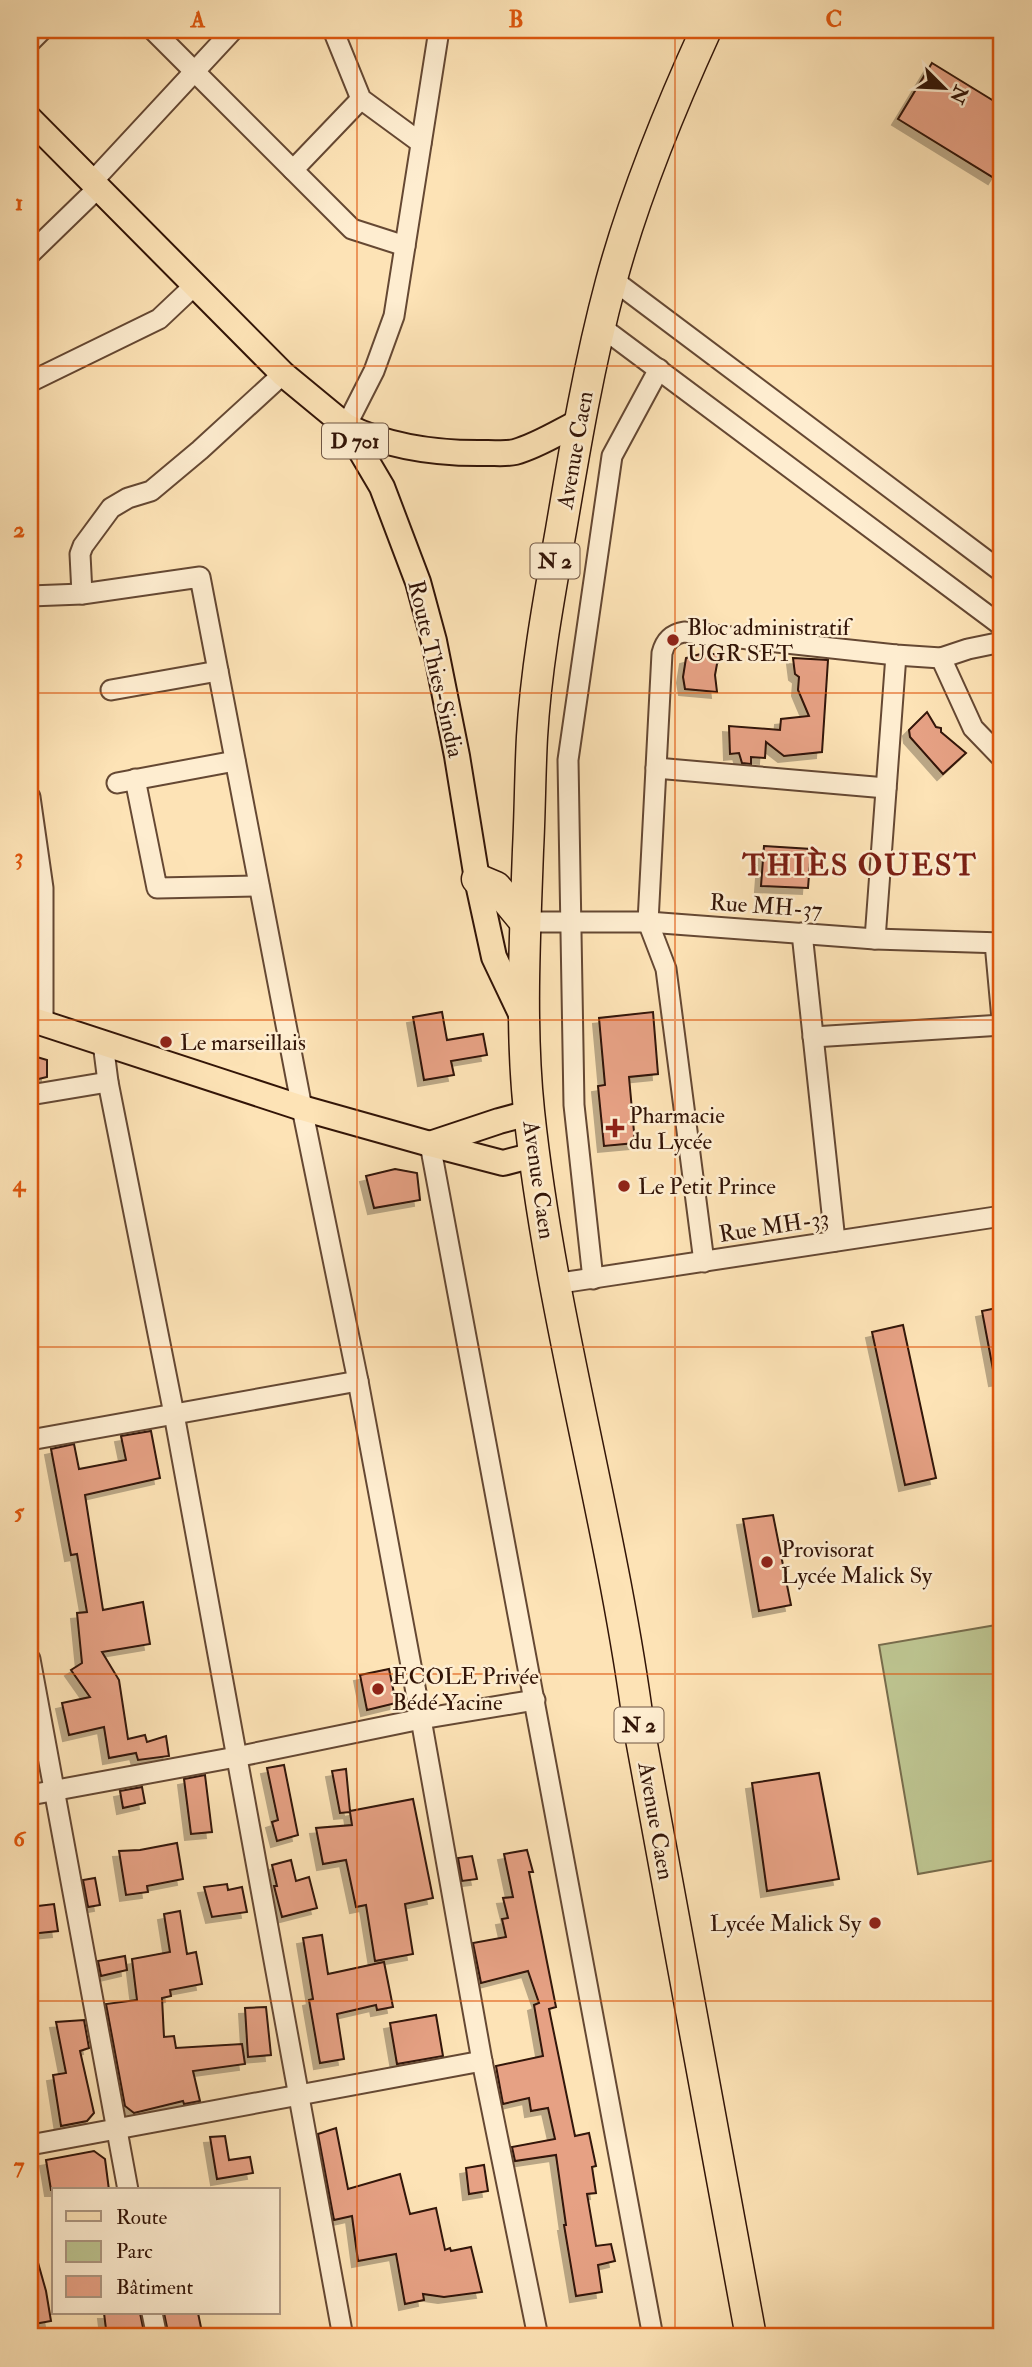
<svg xmlns="http://www.w3.org/2000/svg" width="1032" height="2367" font-family="'IM FELL Double Pica',serif">
	<style>
		.green { fill: #bdc490; stroke: #786c4c; stroke-width: 2 }
		.building { fill: #e6a184; stroke: #321407; stroke-width: 2; filter: url(#shadow) }
		.lines { fill: none; stroke-linecap: round; stroke-linejoin: round }
		.minor-casing { stroke: #654833; stroke-width: 23 }
		.major-casing { stroke: #321407; stroke-width: 28 }
		.highway-casing { stroke: #321407; stroke-width: 33 }
		.minor { stroke: #feedd0; stroke-width: 19 }
		.major { stroke: #fde3b6; stroke-width: 24 }
		.highway { stroke: #fde3b6; stroke-width: 30 }
		.grid { fill: none; stroke: #df560c; stroke-width: 2; stroke-opacity: 0.55 }
		.poi-dot { fill: #8f2418; stroke: #feedd0; stroke-width: 2.5 }
		.labels { text-anchor: middle; dominant-baseline: central; stroke-width: 5; stroke-linejoin: round; paint-order: stroke }
		.shield { fill: #feedd0; stroke: #6f5543; stroke-width: 2 }
		.shield-label { font-size: 21px; font-weight: bold; fill: #321407 }
		.street-label { font-size: 23px; fill: #321407; stroke: #feedd0 }
		.poi-label { font-size: 23px; fill: #321407; stroke: #feedd0; text-anchor: start }
		.district-label { font-size: 30px; font-weight: bold; letter-spacing: 2px; fill: #7a1f14; stroke: #feedd0 }
		.neatline { fill: none; stroke: #df560c; stroke-width: 2.5 }
		.grid-label { font-size: 23px; text-anchor: middle; font-weight: bold; fill: #df560c }
	</style>
	<defs>
		<filter id="shadow"><feDropShadow dx="-6" dy="6" stdDeviation="0" flood-color="#0004"/></filter>
	</defs>
	<rect width="100%" height="100%" fill="#fde3b6"/>
	<filter id="stains"><feTurbulence type="fractalNoise" baseFrequency=".00286" numOctaves="4"/><feColorMatrix values="0 0 0 0 .2 0 0 0 0 .09 0 0 0 0 .02 0 0 0 .5 -.17"/></filter>
	<radialGradient id="worn" r=".72"><stop offset=".6" stop-color="#630" stop-opacity="0"/><stop offset="1" stop-color="#630" stop-opacity=".3"/></radialGradient>
	<polygon class="green" points="1002,1624 1002,1859 918,1874 879,1645"/>
	<g class="building">
		<polygon points="932,63 1002,106 1002,165 994,178 898,119"/>
		<polygon points="704,653 723,655 717,664 715,675 717,692 685,689 683,677 686,658"/>
		<polygon points="793,658 828,660 822,752 784,756 766,742 765,758 751,757 751,764 742,763 739,753 730,754 729,726 780,730 781,719 809,716 798,690 799,677 795,674"/>
		<polygon points="927,712 936,727 941,728 941,732 966,753 943,774 910,737 909,730"/>
		<polygon points="764,846 811,849 808,888 761,886"/>
		<polygon points="442,1012 447,1040 483,1034 487,1055 451,1061 454,1075 424,1080 413,1017"/>
		<polygon points="653,1012 658,1074 629,1077 635,1143 604,1146 598,1086 605,1085 599,1018"/>
		<polygon points="30,1055 47,1060 47,1077 30,1081"/>
		<polygon points="395,1169 417,1173 420,1200 374,1208 366,1176"/>
		<polygon points="1002,1307 1002,1379 995,1380 982,1311"/>
		<polygon points="903,1325 936,1478 905,1485 872,1332"/>
		<polygon points="151,1431 160,1478 85,1495 103,1610 143,1602 150,1644 102,1652 119,1680 128,1739 145,1735 147,1742 166,1736 169,1756 138,1760 136,1753 109,1758 104,1727 69,1735 62,1703 90,1697 71,1670 82,1663 77,1613 87,1612 77,1554 71,1555 51,1449 74,1444 79,1469 126,1460 121,1436"/>
		<polygon points="773,1515 791,1605 759,1611 743,1519"/>
		<polygon points="389,1669 396,1703 367,1710 360,1675"/>
		<polygon points="284,1765 298,1835 277,1841 272,1822 278,1820 267,1768"/>
		<polygon points="346,1769 350,1811 413,1799 433,1898 405,1904 413,1954 375,1961 366,1905 356,1907 346,1860 323,1864 316,1828 352,1825 350,1812 340,1813 332,1771"/>
		<polygon points="819,1773 839,1879 767,1891 752,1783"/>
		<polygon points="205,1775 212,1832 191,1834 184,1779"/>
		<polygon points="142,1787 145,1803 123,1808 120,1791"/>
		<polygon points="177,1843 183,1879 147,1886 148,1892 126,1895 119,1851 140,1850"/>
		<polygon points="527,1850 533,1872 529,1872 556,2007 549,2009 575,2136 589,2133 596,2166 592,2167 596,2193 587,2194 596,2246 611,2244 615,2261 598,2265 602,2292 576,2296 564,2225 566,2225 556,2155 515,2161 512,2147 555,2139 548,2108 531,2111 529,2098 503,2104 496,2066 543,2056 534,2005 539,2003 528,1971 481,1983 473,1943 506,1937 502,1919 508,1918 503,1898 513,1897 504,1854"/>
		<polygon points="472,1856 477,1879 462,1881 458,1858"/>
		<polygon points="291,1860 296,1881 309,1877 317,1908 282,1917 274,1886 277,1886 272,1865"/>
		<polygon points="95,1878 100,1905 88,1907 83,1880"/>
		<polygon points="227,1884 228,1890 242,1887 247,1912 212,1917 204,1887"/>
		<polygon points="54,1904 58,1931 30,1934 30,1907"/>
		<polygon points="180,1911 187,1954 196,1952 202,1984 170,1990 171,1996 162,1998 164,2037 174,2036 176,2048 242,2044 245,2064 193,2071 200,2101 184,2104 183,2101 134,2113 125,2106 106,2004 137,2000 132,1959 170,1952 164,1914"/>
		<polygon points="322,1935 328,1974 384,1962 393,2007 377,2010 376,2005 337,2014 344,2059 320,2063 309,2000 313,1999 303,1938"/>
		<polygon points="125,1956 127,1970 101,1976 98,1961"/>
		<polygon points="266,2007 271,2055 248,2057 245,2008"/>
		<polygon points="436,2015 443,2056 397,2064 390,2023"/>
		<polygon points="84,2020 89,2048 80,2051 94,2113 87,2121 61,2126 53,2075 66,2073 56,2022"/>
		<polygon points="336,2128 348,2189 400,2174 410,2214 436,2208 445,2250 450,2248 451,2251 471,2247 482,2292 444,2297 423,2294 424,2300 405,2304 396,2254 358,2261 352,2216 334,2220 318,2134"/>
		<polygon points="225,2136 229,2160 250,2157 253,2173 217,2179 210,2137"/>
		<polygon points="94,2151 105,2159 109,2190 51,2190 46,2160"/>
		<polygon points="484,2165 488,2191 469,2194 466,2168"/>
		<polygon points="35,2252 46,2291 51,2321 34,2324 30,2304 30,2253"/>
		<polygon points="104,2313 140,2313 145,2337 107,2337"/>
		<polygon points="164,2313 198,2313 203,2337 169,2337"/>
	</g>
	<g class="lines">
		<defs>
			<g id="minor">
				<polyline points="153,30 352,229 405,246"/>
				<polyline points="333,30 361,99 421,143"/>
				<polyline points="30,42 42,30"/>
				<polyline points="293,170 361,99"/>
				<polyline points="92,182 233,30"/>
				<polyline points="30,254 98,188"/>
				<polyline points="612,279 1002,572"/>
				<polyline points="600,326 1002,626"/>
				<polyline points="30,382 159,319 195,285"/>
				<polyline points="346,426 374,371 394,316 439,30"/>
				<polyline points="82,594 80,554 83,546 111,508 128,498 151,491 200,450 283,374"/>
				<polyline points="30,596 82,594 200,577 302,1108 358,1381 421,1719 482,2061 538,2337"/>
				<polyline points="941,658 973,728 1002,758"/>
				<polyline points="111,690 218,671"/>
				<polyline points="656,768 886,788"/>
				<polyline points="135,779 157,888 259,886"/>
				<polyline points="117,783 235,761"/>
				<polyline points="30,797 43,888 43,1023"/>
				<polyline points="525,922 648,922 875,939 1002,943"/>
				<polyline points="802,933 835,1241"/>
				<polyline points="875,939 896,655"/>
				<polyline points="995,943 1002,1019"/>
				<polyline points="813,1037 1002,1025"/>
				<polyline points="103,1043 108,1082 174,1414 343,2337"/>
				<polyline points="30,1095 108,1082"/>
				<polyline points="430,1144 653,2337"/>
				<path d="M704 1262 666 969 648 922 662 653C665 641 672 634 684 632L896 655 941 658 968 649 1002 642"/>
				<polyline points="593,1279 574,1105 568,760 612,456 659,369"/>
				<polyline points="554,1284 1002,1216"/>
				<polyline points="30,1440 358,1381"/>
				<polyline points="30,1659 128,2190"/>
				<polyline points="30,1795 236,1757 421,1719 535,1700"/>
				<polyline points="30,2145 482,2061"/>
				<polyline points="152,2313 157,2337"/>
			</g>
			<g id="major">
				<polyline points="30,119 283,374 346,426 382,487 418,582 434,641 457,756 477,879 494,957 523,1018"/>
				<path d="M346 426C390 448 439 454 488 453 497 453 507 454 515 452 537 446 559 432 579 422"/>
				<polyline points="30,1019 302,1108 430,1144 503,1163 534,1155"/>
				<polyline points="430,1144 499,1121 529,1113"/>
			</g>
			<g id="highway">
				<path d="M706 30C669 111 634 196 611 282 589 364 575 447 561 530 549 598 536 668 532 737 530 774 530 812 528 850 525 936 520 1025 529 1111 551 1319 612 1521 639 1728L751 2337"/>
				<polyline points="477,879 496,887 525,922"/>
			</g>
		</defs>
		<use href="#minor" class="minor-casing"/>
		<use href="#major" class="major-casing"/>
		<use href="#highway" class="highway-casing"/>
		<use href="#minor" class="minor"/>
		<use href="#major" class="major"/>
		<use href="#highway" class="highway"/>
	</g>
	<path class="grid" d="M357 30V2337M675 30V2337M30 366H1002M30 693H1002M30 1020H1002M30 1347H1002M30 1674H1002M30 2001H1002"/>
	<g class="poi-dot">
		<circle cx="673" cy="640" r="7"/>
		<circle cx="166" cy="1042" r="7"/>
		<path d="M611.5 1117.5h7v7h7v7h-7v7h-7v-7h-7v-7h7z"/>
		<circle cx="624" cy="1186" r="7"/>
		<circle cx="767" cy="1562" r="7"/>
		<circle cx="378" cy="1689" r="7"/>
		<circle cx="875" cy="1923" r="7"/>
	</g>
	<g class="labels">
		<g class="shield">
			<rect x="322" y="423.5" width="66" height="35" rx="5"/>
			<rect x="530.5" y="543.5" width="49" height="35" rx="5"/>
			<rect x="614.5" y="1707.5" width="49" height="35" rx="5"/>
		</g>
		<g class="shield-label">
			<text x="355" y="441">D 701</text>
			<text x="555" y="561">N 2</text>
			<text x="639" y="1725">N 2</text>
		</g>
		<g class="street-label">
			<text transform="translate(575 450) rotate(-80)">Avenue Caen</text>
			<text transform="translate(436 669) rotate(77)">Route Thies-Sindia</text>
			<text transform="translate(766 906) rotate(4)">Rue MH-37</text>
			<text transform="translate(539 1180) rotate(82)">Avenue Caen</text>
			<text transform="translate(774 1226) rotate(-9)">Rue MH-33</text>
			<text transform="translate(656 1821) rotate(80)">Avenue Caen</text>
		</g>
		<g class="poi-label">
			<text x="687" y="627">Bloc administratif<tspan x="687" dy="26">UGR SET</tspan></text>
			<text x="180" y="1042">Le marseillais</text>
			<text x="629" y="1115">Pharmacie<tspan x="629" dy="26">du Lycée</tspan></text>
			<text x="638" y="1186">Le Petit Prince</text>
			<text x="781" y="1549">Provisorat<tspan x="781" dy="26">Lycée Malick Sy</tspan></text>
			<text x="392" y="1676">ECOLE Privée<tspan x="392" dy="26">Bédé Yacine</tspan></text>
			<text x="861" y="1923" text-anchor="end">Lycée Malick Sy</text>
		</g>
		<g class="district-label">
			<text x="860" y="865">THIÈS OUEST</text>
		</g>
	</g>
	<rect width="1032" height="2367" fill="none" stroke="#fde3b6" stroke-width="77"/>
	<rect x="52" y="2188" width="228" height="126" fill="#feedd0" stroke="#ac9680" stroke-width="2"/>
	<rect x="66" y="2211" width="35" height="10" fill="#fde3b6" stroke="#ac9680" stroke-width="2"/>
	<text x="116" y="2224" font-size="21" fill="#321407">Route</text>
	<rect x="66" y="2241" width="35" height="21" fill="#bdc490" stroke="#ac9680" stroke-width="2"/>
	<text x="116" y="2258" font-size="21" fill="#321407">Parc</text>
	<rect x="66" y="2276" width="35" height="21" fill="#e6a184" stroke="#ac9680" stroke-width="2"/>
	<text x="116" y="2294" font-size="21" fill="#321407">Bâtiment</text>
	<g transform="translate(944 88) rotate(114)" stroke="#feedd0" stroke-width="5" paint-order="stroke">
	<path d="M0-5L12 26L0 18L-12 26Z" fill="#321407"/>
	<text y="-10" font-size="19" font-weight="bold" text-anchor="middle" fill="#321407">N</text>
	</g>
	<rect x="38" y="38" width="955" height="2290" class="neatline"/>
	<g class="grid-label">
		<text x="198" y="27">A</text>
		<text x="516" y="27">B</text>
		<text x="834" y="27">C</text>
		<text x="19" y="210">1</text>
		<text x="19" y="537">2</text>
		<text x="19" y="864">3</text>
		<text x="19" y="1191">4</text>
		<text x="19" y="1519">5</text>
		<text x="19" y="1846">6</text>
		<text x="19" y="2173">7</text>
	</g>
	<rect width="100%" height="100%" filter="url(#stains)"/>
	<rect width="100%" height="100%" fill="url(#worn)"/>
</svg>
